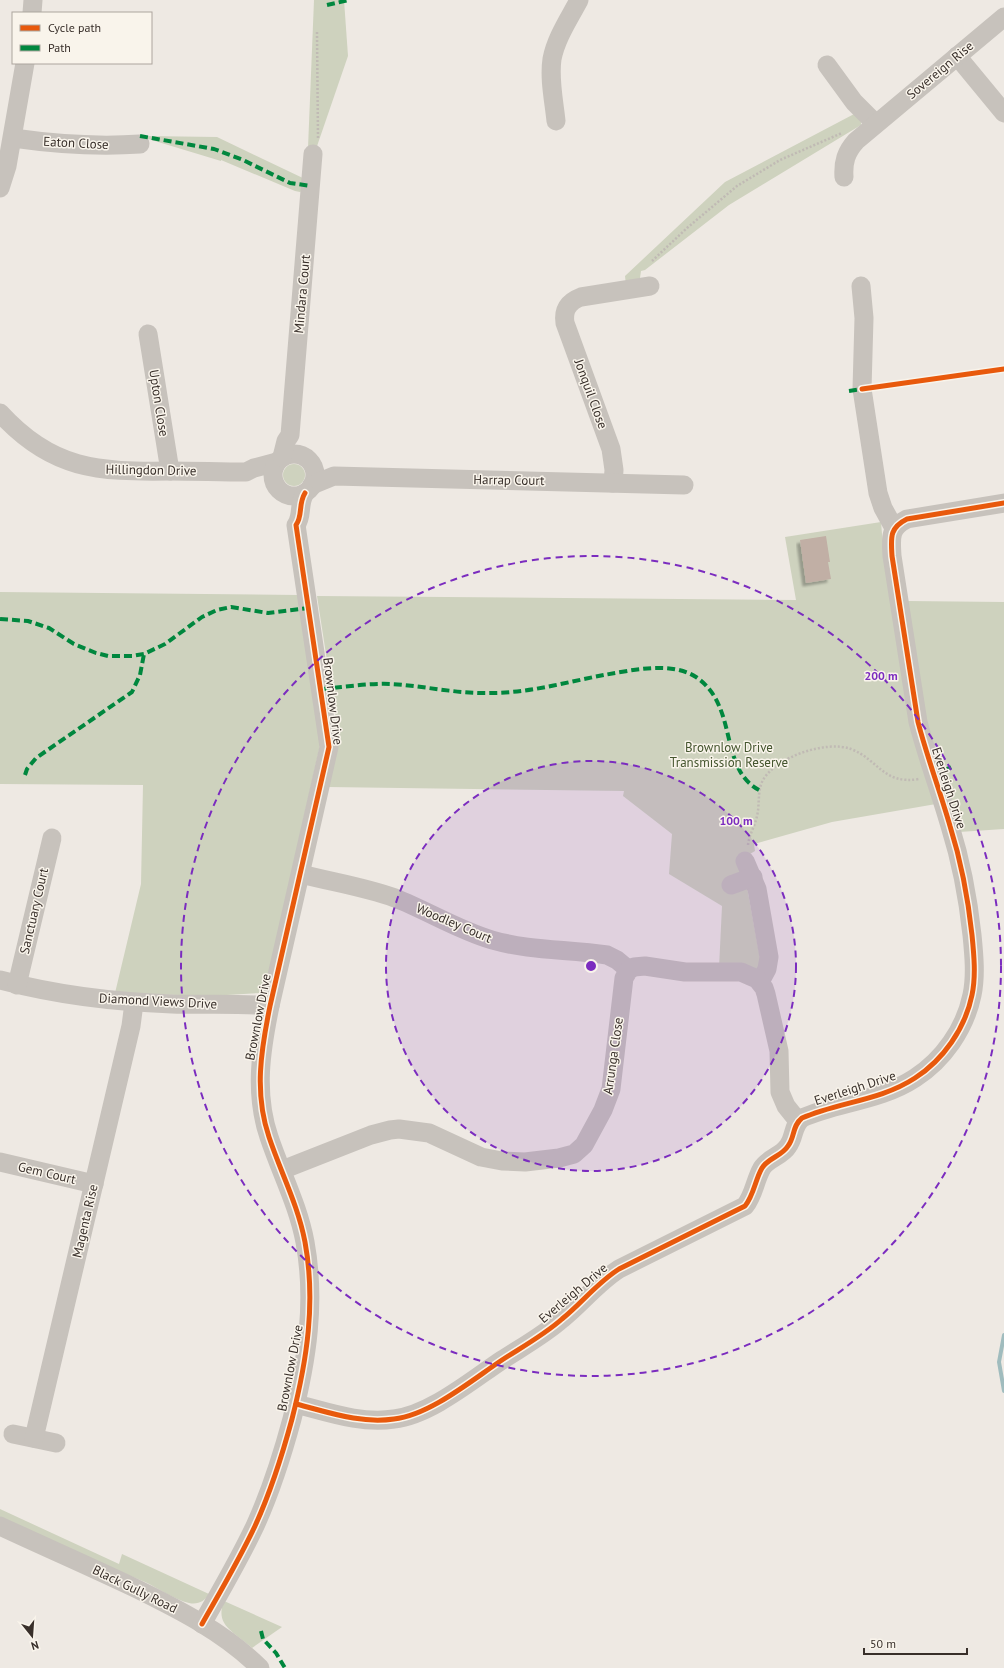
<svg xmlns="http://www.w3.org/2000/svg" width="1004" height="1668" font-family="'PT Sans',sans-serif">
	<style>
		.green { fill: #ced2be }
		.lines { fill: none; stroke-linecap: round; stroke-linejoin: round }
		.stream { stroke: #a0bcbe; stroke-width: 4 }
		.building { fill: #c1afa5; filter: url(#shadow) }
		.path { stroke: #c0bab4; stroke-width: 2.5; stroke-dasharray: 2 2; stroke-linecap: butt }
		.minor { stroke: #c7c2bc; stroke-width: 19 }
		.quiet { stroke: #00873e; stroke-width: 4; stroke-dasharray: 8 4; stroke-linecap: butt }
		.cycleway-casing { stroke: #f9f4eb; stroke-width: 8 }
		.cycleway { stroke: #e8590c; stroke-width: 5 }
		.ring { fill: none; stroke: #7b2cbf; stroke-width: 2; stroke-dasharray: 7 5 }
		.labels { text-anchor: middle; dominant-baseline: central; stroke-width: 3; stroke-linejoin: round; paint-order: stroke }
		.street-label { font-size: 13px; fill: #382f2a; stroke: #f9f4eb }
		.park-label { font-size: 13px; fill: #44552e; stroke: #f9f4eb }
		.centre { fill: #7b2cbf; stroke: #f9f4eb; stroke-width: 2 }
		.ring-label { font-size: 12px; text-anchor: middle; font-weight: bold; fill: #7b2cbf; stroke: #f9f4eb; stroke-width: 3; stroke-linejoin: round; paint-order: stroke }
	</style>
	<defs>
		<filter id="shadow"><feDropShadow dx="-3.5" dy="3.5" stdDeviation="1" flood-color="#0004"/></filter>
	</defs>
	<rect width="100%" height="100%" fill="#eee9e3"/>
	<g class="green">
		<polygon points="314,0 344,0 348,56 316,149 308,148"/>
		<polygon points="856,113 861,122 861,125 729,205 645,270 641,271 640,278 626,285 625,276 725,182"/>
		<polygon points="145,136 217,137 307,180 306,189 300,192 295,191 221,160 221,161 145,138"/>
		<circle cx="294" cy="475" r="11"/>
		<polygon points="881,522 882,534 908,708 936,804 832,822 754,844 755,851 738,861 747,887 762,969 719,968 722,906 669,874 672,834 623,796 624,791 328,787 339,738 317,596 796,600 785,537"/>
		<polygon points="0,592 298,595 321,741 266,986 259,993 210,996 115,993 141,884 143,785 0,784"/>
		<polygon points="907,601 1004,602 1004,829 959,832 930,741"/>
		<path d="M0 1509 119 1564 122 1554 209 1594C205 1601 198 1605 189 1603 175 1600 158 1588 145 1582 97 1562 48 1540 0 1519Z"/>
		<path d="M224 1601 282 1627 252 1648C235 1632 214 1626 224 1601Z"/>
	</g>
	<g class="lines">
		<polyline class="stream" points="1004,1335 999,1362 1004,1391"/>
	</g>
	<polygon class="building" points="826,536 830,562 828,562 831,579 806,583 800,540"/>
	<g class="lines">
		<g class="path">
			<polyline points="317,32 318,139"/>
			<polyline points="652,261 687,228 737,186 780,160 842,133"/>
			<path d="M748 845C749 835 755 826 757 816 760 804 757 791 763 780 776 757 826 740 851 749 879 760 883 785 919 779"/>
		</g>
		<g class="minor">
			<polyline points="32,13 33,0"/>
			<polyline points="957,56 1004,113"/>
			<polyline points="827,65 854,102 875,123"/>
			<path d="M556 121C554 101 549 79 552 59 556 38 569 19 579 0"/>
			<path d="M13 138C55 144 97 147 140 144"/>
			<path d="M844 177C843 162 846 152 856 141L1004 17"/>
			<polyline points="0,188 7,166 25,63"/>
			<polyline points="861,286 864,318 862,389 878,493 883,508 894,528"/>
			<polyline points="148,334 170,471"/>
			<path d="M0 413C52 470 98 472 170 471 195 471 221 472 246 472L254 468 277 462"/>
			<circle cx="294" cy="475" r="21"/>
			<polyline points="282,457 286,441 290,435 313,154"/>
			<path d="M613 483 614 470 611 449 565 323C563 310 568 302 581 297L650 286"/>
			<polyline points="312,485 334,476 684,485"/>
			<polyline points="745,861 757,889 769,957 767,969 760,982"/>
			<path d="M301 874C332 882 365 887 395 898 428 911 458 930 492 940 530 951 569 949 607 955L617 960 629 970"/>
			<polyline points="731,885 753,877"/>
			<path d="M0 980C56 995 114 1002 172 1004 205 1005 237 1003 270 1006"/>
			<polyline points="17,985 52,838"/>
			<polyline points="0,1162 94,1184"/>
			<polyline points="282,1170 371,1135 390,1130 399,1129 429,1133 481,1157 502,1161 525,1162 559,1158 574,1154 584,1145 603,1110 611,1089 624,978 629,970 634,967 645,966 685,972 741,972 757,979 764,988 766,994 779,1051 780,1092 786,1106 798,1121"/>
			<path d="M296 1404C328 1412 360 1424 394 1419 430 1415 472 1380 502 1360 522 1347 544 1335 562 1319 582 1303 597 1283 619 1269L745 1206C754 1195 755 1180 762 1168 768 1158 782 1156 788 1146 795 1137 792 1126 802 1118 838 1102 880 1101 915 1078 943 1060 965 1029 972 995 976 976 974 955 972 935 968 898 961 861 950 826 940 791 927 757 918 722L892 556C891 538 889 528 907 519L1004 503"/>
			<polyline points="13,1434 56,1443"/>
			<polyline points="34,1438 131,1026 134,1003"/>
			<path d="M0 1526C45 1547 91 1567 135 1588 180 1610 225 1633 260 1668"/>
			<path d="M202 1624C220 1592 239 1560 255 1526 271 1491 282 1456 292 1419 307 1360 316 1302 305 1242 298 1205 281 1173 269 1137 254 1093 261 1050 270 1006L329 747 296 525C303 516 298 504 305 493"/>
		</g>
		<g class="quiet">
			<polyline points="327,5 349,0"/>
			<polyline points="140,136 214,149 243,160 290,183 311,186"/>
			<polyline points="849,391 862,389"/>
			<polyline points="0,619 28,621 49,628 74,644 96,653 108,656 132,656 144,654 165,644 202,617 217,610 231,607 268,613 309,608"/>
			<path d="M322 689C345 687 368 683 391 684 425 686 457 694 491 693 529 693 567 682 604 675 633 670 671 661 696 677 739 706 718 768 759 790"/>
			<polyline points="947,769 951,767"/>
			<polyline points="25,775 27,769 36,758 132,692 140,675 144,654"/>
			<polyline points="261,1631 263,1639 276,1653 285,1668"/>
		</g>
		<defs>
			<g id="cycleway">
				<polyline points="862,389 1004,369"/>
				<path d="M296 1404C328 1412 360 1424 394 1419 430 1415 472 1380 502 1360 522 1347 544 1335 562 1319 582 1303 597 1283 619 1269L745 1206C754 1195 755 1180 762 1168 768 1158 782 1156 788 1146 795 1137 792 1126 802 1118 838 1102 880 1101 915 1078 943 1060 965 1029 972 995 976 976 974 955 972 935 968 898 961 861 950 826 940 791 927 757 918 722L892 556C891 538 889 528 907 519L1004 503"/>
				<path d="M202 1624C220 1592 239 1560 255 1526 271 1491 282 1456 292 1419 307 1360 316 1302 305 1242 298 1205 281 1173 269 1137 254 1093 261 1050 270 1006L329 747 296 525C303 516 298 504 305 493"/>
			</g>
		</defs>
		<use href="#cycleway" class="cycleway-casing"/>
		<use href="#cycleway" class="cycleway"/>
	</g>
	<circle cx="591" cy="966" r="205" fill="#7b2cbf" fill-opacity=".12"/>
	<g class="ring">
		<circle cx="591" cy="966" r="205"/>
		<circle cx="591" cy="966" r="410"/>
	</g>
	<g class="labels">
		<g class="street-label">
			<text transform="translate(940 70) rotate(-40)">Sovereign Rise</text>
			<text transform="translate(76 143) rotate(3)">Eaton Close</text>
			<text transform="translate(302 294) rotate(-85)">Mindara Court</text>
			<text transform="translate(591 394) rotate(70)">Jonquil Close</text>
			<text transform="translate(159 403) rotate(81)">Upton Close</text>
			<text transform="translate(151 470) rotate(1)">Hillingdon Drive</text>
			<text transform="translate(509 480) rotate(1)">Harrap Court</text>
			<text transform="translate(333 701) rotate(83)">Brownlow Drive</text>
			<text transform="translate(949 788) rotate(72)">Everleigh Drive</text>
			<text transform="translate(34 911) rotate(-77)">Sanctuary Court</text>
			<text transform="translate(454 923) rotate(23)">Woodley Court</text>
			<text transform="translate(158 1001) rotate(3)">Diamond Views Drive</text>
			<text transform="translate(258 1017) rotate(-79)">Brownlow Drive</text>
			<text transform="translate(613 1056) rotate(-82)">Arrunga Close</text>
			<text transform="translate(855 1088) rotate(-18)">Everleigh Drive</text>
			<text transform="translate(47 1173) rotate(13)">Gem Court</text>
			<text transform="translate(85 1221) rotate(-77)">Magenta Rise</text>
			<text transform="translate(573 1293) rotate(-40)">Everleigh Drive</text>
			<text transform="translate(290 1368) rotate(-79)">Brownlow Drive</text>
			<text transform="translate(135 1589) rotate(26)">Black Gully Road</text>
		</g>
		<g class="park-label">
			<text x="729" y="747">Brownlow Drive<tspan x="729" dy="15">Transmission Reserve</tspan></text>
		</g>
	</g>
	<circle cx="591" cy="966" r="6" class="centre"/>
	<g class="ring-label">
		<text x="881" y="680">200 m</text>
		<text x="736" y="825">100 m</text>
	</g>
	<rect x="12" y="12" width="140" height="52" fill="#f9f4eb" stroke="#aca59e"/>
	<rect x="20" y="25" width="20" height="6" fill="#e8590c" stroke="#aca59e"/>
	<text x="48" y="32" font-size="12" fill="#382f2a">Cycle path</text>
	<rect x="20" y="45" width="20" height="6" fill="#00873e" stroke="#aca59e"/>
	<text x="48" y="52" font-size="12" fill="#382f2a">Path</text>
	<g transform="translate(32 1636) rotate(163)" stroke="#f9f4eb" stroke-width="3" paint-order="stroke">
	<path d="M0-3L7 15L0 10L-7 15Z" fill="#382f2a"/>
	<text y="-6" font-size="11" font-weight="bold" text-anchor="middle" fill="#382f2a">N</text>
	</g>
	<path d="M864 1648v6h103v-6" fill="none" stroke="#382f2a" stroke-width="2"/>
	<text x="870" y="1648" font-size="12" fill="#382f2a" stroke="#f9f4eb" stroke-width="3" paint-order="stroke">50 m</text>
</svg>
